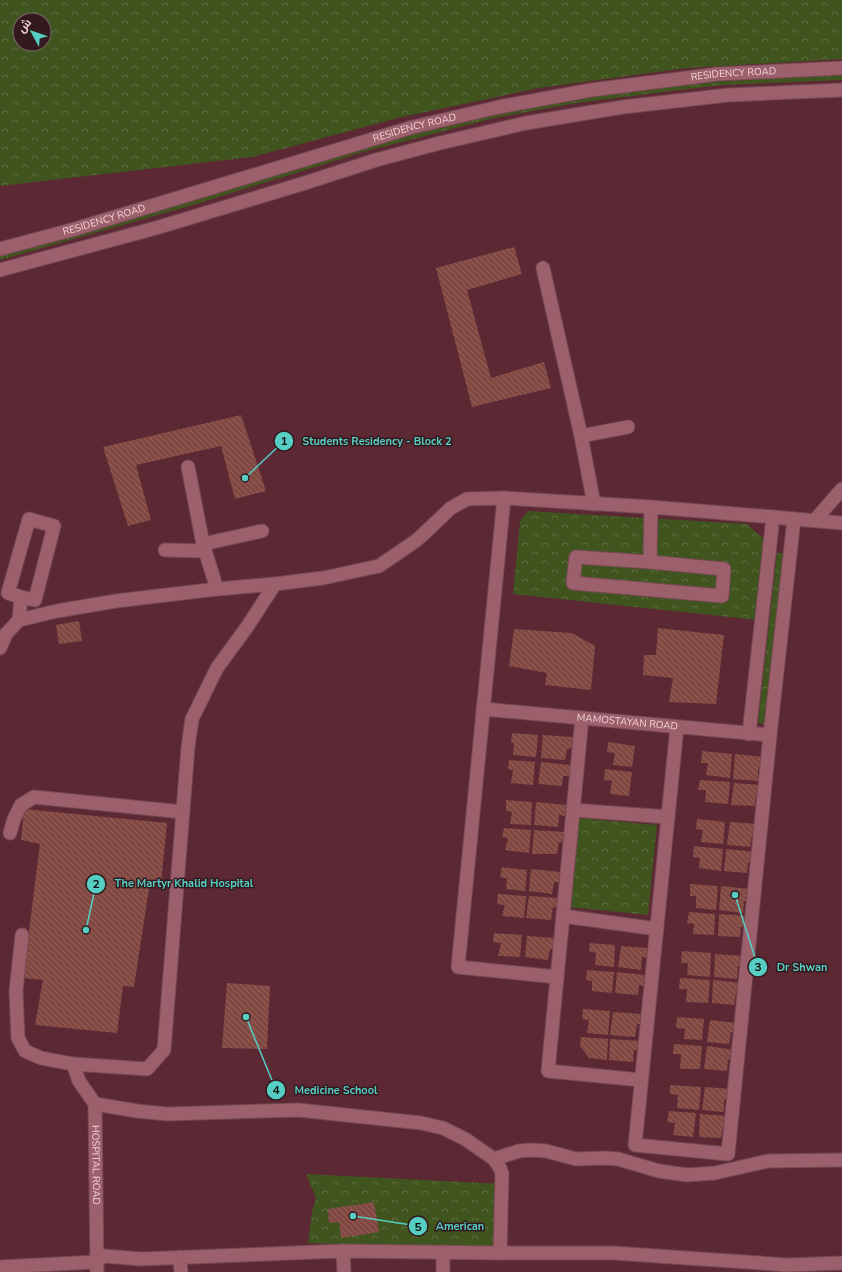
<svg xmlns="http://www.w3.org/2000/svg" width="842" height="1272" font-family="'Nunito Sans',Cairo,sans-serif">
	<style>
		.forest { fill: url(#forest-crowns); fill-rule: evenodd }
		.building { fill: url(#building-back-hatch) }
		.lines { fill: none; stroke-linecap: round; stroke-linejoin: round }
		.minor-casing { stroke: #764854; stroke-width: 15 }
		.minor { stroke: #9b606b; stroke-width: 13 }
		.labels { text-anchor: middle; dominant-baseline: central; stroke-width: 3; stroke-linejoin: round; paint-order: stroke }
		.street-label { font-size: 10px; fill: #f5d2d8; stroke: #321a1f }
		.leader { fill: none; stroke: #56cec3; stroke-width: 1.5 }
		.callout-dot { fill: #56cec3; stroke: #321a1f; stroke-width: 1.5 }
		.mark-label { font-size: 12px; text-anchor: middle; font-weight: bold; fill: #111 }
		.callout-label { font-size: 11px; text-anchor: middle; font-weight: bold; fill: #56cec3; stroke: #321a1f; stroke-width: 3; stroke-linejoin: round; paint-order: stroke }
	</style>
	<defs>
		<pattern id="forest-crowns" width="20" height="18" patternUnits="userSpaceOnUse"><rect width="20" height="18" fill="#40551e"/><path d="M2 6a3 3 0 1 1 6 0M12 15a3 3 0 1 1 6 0" fill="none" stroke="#5c6d3e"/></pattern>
		<pattern id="building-back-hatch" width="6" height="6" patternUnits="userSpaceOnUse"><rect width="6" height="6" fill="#814942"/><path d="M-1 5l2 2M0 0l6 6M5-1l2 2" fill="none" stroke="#93625d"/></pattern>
	</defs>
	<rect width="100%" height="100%" fill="#5c2834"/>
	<g class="forest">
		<path d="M0 0H842V59L687 68 539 88 402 117 252 157 0 186ZM20 20H44V44H20Z"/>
		<polygon points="842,74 842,80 722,85 679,90 576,103 494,118 363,152 196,204 0,260 0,251 325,154 502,109 718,79"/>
		<polygon points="528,511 747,524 766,541 758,620 513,594 520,521"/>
		<polygon points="777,553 786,553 766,724 758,723"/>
		<polygon points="578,818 657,825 648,915 568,907"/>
		<polygon points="306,1174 503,1184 506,1250 308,1243 312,1212 316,1198"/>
	</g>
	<g class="building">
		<polygon points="514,247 522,274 467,290 491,378 544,362 551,388 472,407 436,268"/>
		<polygon points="241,415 266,491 235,499 221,446 136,465 151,520 128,526 103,447"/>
		<polygon points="79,621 82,641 59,644 56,625"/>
		<polygon points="658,628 724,635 716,704 669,702 673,678 643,675 644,655 656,655"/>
		<polygon points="514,629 572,633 595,646 591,690 545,685 547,673 509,666"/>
		<polygon points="512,733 538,735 536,757 513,755 514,743 511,743"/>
		<polygon points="543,735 573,737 572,748 567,749 565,760 541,758"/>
		<polygon points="608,742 635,746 632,767 613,765 615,753 607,752"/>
		<polygon points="702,751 732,754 730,778 706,775 708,763 701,763"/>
		<polygon points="735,754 765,757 763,769 758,769 758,781 733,779"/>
		<polygon points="509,760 535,762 533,785 511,783 513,770 508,769"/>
		<polygon points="541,762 570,765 570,776 563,776 562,786 538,784"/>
		<polygon points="605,769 632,772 629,796 610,794 612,781 604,780"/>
		<polygon points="700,780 730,782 728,804 705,802 706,790 698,790"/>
		<polygon points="734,783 762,785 761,796 756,796 755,806 731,805"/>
		<polygon points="506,800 532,802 531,825 510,824 512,812 506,811"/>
		<polygon points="536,802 567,805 565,816 559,815 558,827 534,825"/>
		<polygon points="24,809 167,823 161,883 150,882 134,987 123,986 117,1033 35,1025 43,980 23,978 40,844 21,840"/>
		<polygon points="697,819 725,822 723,844 701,842 703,830 696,829"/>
		<polygon points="730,822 758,824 757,835 752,835 750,847 727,845"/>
		<polygon points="504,828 531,830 529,853 505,850 508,838 502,837"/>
		<polygon points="534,830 565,832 564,843 559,842 557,854 532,854"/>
		<polygon points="694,846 723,849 721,871 699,868 700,858 693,857"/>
		<polygon points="726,849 755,852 754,863 748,862 747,873 724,871"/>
		<polygon points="502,867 527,870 525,891 506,889 507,878 500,877"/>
		<polygon points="531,869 561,872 560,882 554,882 552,894 529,891"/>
		<polygon points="690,884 718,886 716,910 696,908 696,896 690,896"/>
		<polygon points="721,886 750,889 750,901 744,901 743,913 719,910"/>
		<polygon points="498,894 526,896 524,918 502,916 505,905 497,904"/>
		<polygon points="529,896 559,898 558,908 553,907 551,920 526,918"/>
		<polygon points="689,912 715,914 714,935 693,934 694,924 687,923"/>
		<polygon points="719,914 749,916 748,927 741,927 740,937 718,936"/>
		<polygon points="494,933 522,935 520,957 498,956 501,943 493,942"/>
		<polygon points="527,936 556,938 555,949 550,949 548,960 525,957"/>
		<polygon points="590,943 615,945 614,967 595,965 596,953 589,951"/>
		<polygon points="621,946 648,948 648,958 642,957 641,970 618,967"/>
		<polygon points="682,951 711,953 710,977 687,975 688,963 681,963"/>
		<polygon points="715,954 745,956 744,966 738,966 737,979 714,977"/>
		<polygon points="587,970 614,972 612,993 592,991 592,981 586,980"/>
		<polygon points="617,972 645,975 644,986 639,985 638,995 615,993"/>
		<polygon points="680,978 710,980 708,1003 686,1002 687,989 679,989"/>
		<polygon points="713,980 742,983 741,993 736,993 734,1005 712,1003"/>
		<polygon points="227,983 270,986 267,1049 222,1048"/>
		<polygon points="583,1009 610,1011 608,1035 587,1033 589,1020 582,1019"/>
		<polygon points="613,1012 642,1014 641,1024 637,1024 635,1037 610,1035"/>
		<polygon points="677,1017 704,1019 702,1040 684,1039 685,1029 676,1028"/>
		<polygon points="710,1020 737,1023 736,1032 731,1032 729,1044 707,1042"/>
		<polygon points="581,1037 608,1039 607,1060 589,1058 580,1046"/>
		<polygon points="610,1039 641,1041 640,1051 634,1050 633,1062 609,1060"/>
		<polygon points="674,1044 702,1046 700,1069 680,1069 681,1054 673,1054"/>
		<polygon points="707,1046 735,1050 734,1060 728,1059 727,1071 704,1069"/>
		<polygon points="670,1085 701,1087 699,1110 677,1108 678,1095 670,1094"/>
		<polygon points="705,1087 732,1089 730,1100 724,1100 724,1112 702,1110"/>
		<polygon points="669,1111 696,1113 693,1137 673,1135 675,1123 667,1122"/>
		<polygon points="700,1114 729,1116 728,1127 723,1127 721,1138 699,1137"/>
		<polygon points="374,1202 379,1232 341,1238 339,1222 329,1223 328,1209"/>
	</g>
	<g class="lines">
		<defs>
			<g id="minor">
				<path id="s1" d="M0 249 75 229 413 127 499 107 591 90 718 74 842 68"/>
				<polyline points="543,268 581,436 594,504"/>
				<polyline points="0,270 156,228 305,183 376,160 440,143 526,123 623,107 728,95 842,90"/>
				<polyline points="581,436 628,427"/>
				<polyline points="188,467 203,544 217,589"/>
				<polyline points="504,498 458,967 557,977"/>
				<polyline points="794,519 842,523"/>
				<polyline points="815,520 842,489"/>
				<polyline points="203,544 262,531"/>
				<polyline points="165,550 205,551"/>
				<polyline points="650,562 724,569 722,596 573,583 576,557 650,562 651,507"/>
				<polyline points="19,620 21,597 35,600 54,526 29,519 8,593 21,597"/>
				<polyline points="0,648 6,634 19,620 57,611 116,601 217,589 275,584 323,578 379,566 417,540 451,508 467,499 504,498 651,507 773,517"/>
				<path id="s2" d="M483 709 770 735"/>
				<polyline points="582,718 548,1071 641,1080"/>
				<polyline points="677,727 635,1145 728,1154 770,735 794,519 773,517 749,734"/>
				<polyline points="573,810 668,817"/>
				<polyline points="10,833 14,819 21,805 34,797 183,812"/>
				<polyline points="563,916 657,929"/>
				<polyline points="22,935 16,991 18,1038 25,1051 41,1058 73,1064 147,1069 164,1050 188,747 192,719 217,668 247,627 275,584"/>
				<path id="s3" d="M73 1064 79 1081 95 1104 97 1272"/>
				<polyline points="95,1104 137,1111 167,1114 298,1110 421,1123 443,1128 465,1139 494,1159 500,1168 502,1174 500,1253"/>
				<polyline points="494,1159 519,1151 531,1150 546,1151 576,1159 604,1158 618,1159 659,1171 687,1175 715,1173 768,1161 842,1160"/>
				<polyline points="343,1251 344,1272"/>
				<polyline points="180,1257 181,1272"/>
				<polyline points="0,1267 96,1262 104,1256 141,1259 343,1251 500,1253 613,1253 788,1265 842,1263"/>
				<polyline points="443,1272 443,1252"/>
			</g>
		</defs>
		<use href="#minor" class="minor-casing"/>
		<use href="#minor" class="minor"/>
	</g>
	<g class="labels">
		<g class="street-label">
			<text stroke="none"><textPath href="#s1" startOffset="756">RESIDENCY ROAD</textPath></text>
			<text stroke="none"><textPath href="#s1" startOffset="432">RESIDENCY ROAD</textPath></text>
			<text stroke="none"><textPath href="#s1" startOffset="108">RESIDENCY ROAD</textPath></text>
			<text stroke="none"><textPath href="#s2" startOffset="145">MAMOSTAYAN ROAD</textPath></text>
			<text stroke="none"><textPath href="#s3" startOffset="107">HOSPITAL ROAD</textPath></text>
		</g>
	</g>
	<path class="leader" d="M245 478L284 441M86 930L96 884M735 895L758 967M246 1017L276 1090M353 1216L418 1226"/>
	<g class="callout-dot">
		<circle cx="245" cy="478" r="4"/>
		<circle cx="86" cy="930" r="4"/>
		<circle cx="735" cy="895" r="4"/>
		<circle cx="246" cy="1017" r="4"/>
		<circle cx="353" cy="1216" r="4"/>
		<circle cx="284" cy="441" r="10"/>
		<circle cx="96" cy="884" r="10"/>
		<circle cx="758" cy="967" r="10"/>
		<circle cx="276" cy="1090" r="10"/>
		<circle cx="418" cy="1226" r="10"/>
	</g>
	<g class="mark-label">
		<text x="284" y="445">1</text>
		<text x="96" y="888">2</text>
		<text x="758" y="971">3</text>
		<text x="276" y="1094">4</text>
		<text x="418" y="1231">5</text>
	</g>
	<g class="callout-label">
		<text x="377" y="445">Students Residency - Block 2</text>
		<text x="184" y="887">The Martyr Khalid Hospital</text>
		<text x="802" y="971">Dr Shwan</text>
		<text x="336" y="1094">Medicine School</text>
		<text x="460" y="1230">American</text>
	</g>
	<g transform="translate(32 32) rotate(310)"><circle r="19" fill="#321a1f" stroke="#806469"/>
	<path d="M0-3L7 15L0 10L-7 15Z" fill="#56cec3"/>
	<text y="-6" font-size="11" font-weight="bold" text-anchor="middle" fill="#f5d2d8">ش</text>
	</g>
</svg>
